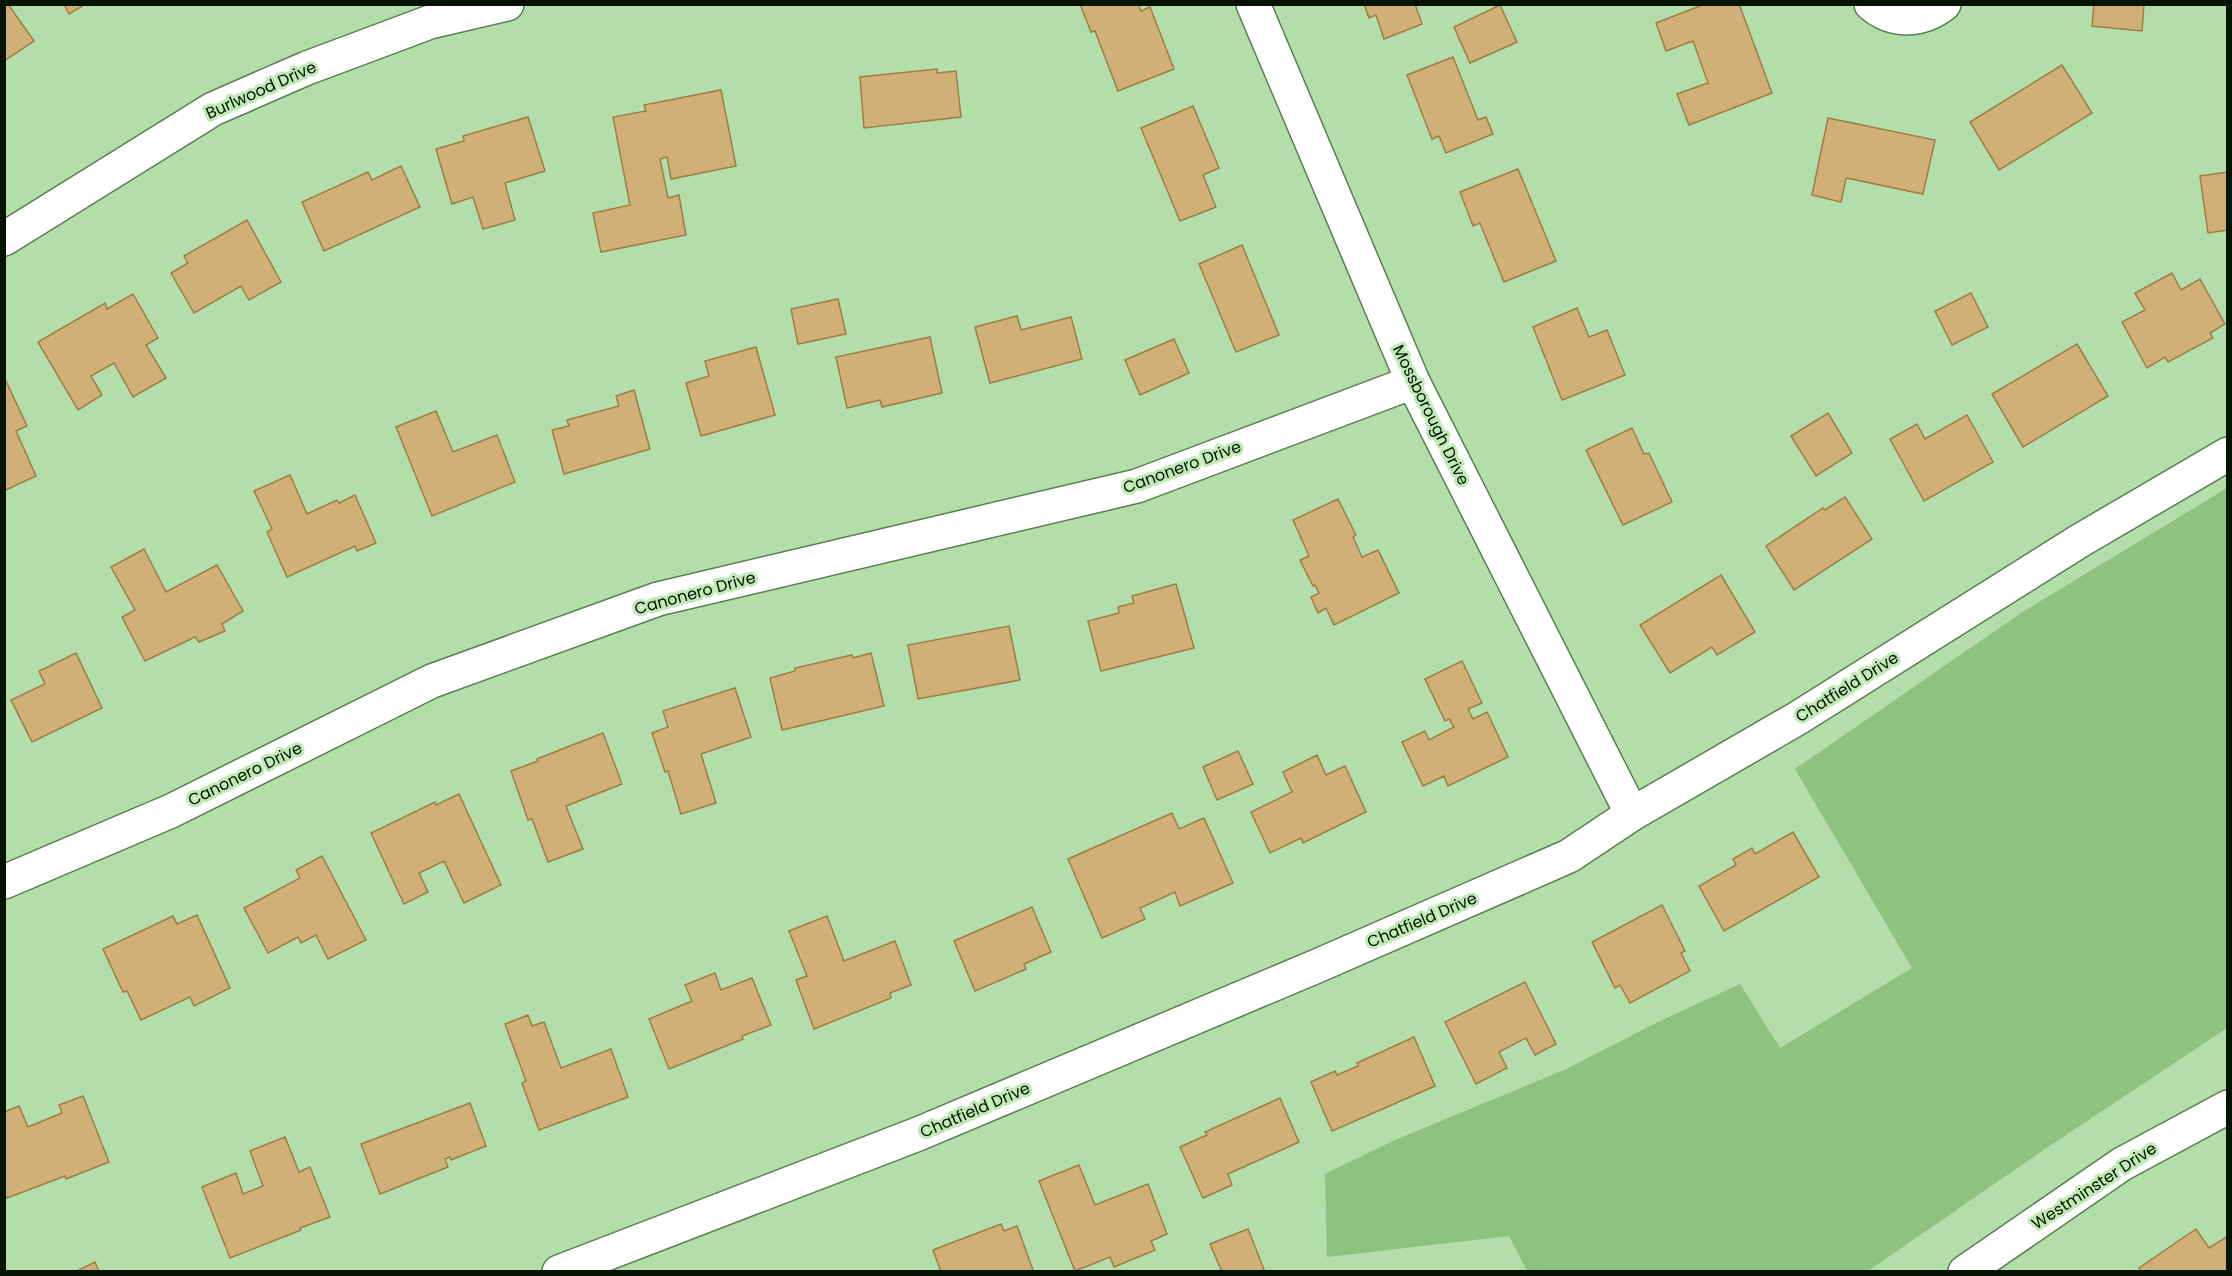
<svg xmlns="http://www.w3.org/2000/svg" width="2232" height="1276" font-family="Poppins,sans-serif">
	<style>
		.green { fill: #8dc281 }
		.building { fill: #d1b077; stroke: #9d7e46; stroke-width: 1.5 }
		.lines { fill: none; stroke-linecap: round; stroke-linejoin: round }
		.street-casing { stroke: #597f50; stroke-width: 36 }
		.street { stroke: #fff; stroke-width: 33 }
		.labels { text-anchor: middle; dominant-baseline: central; stroke-width: 6; stroke-linejoin: round; paint-order: stroke }
		.street-label { font-size: 16px; fill: #051303; stroke: #bfeab6 }
	</style>
	<rect width="100%" height="100%" fill="#b3dda9"/>
	<polygon class="green" points="2227,488 2227,1028 2039,1153 1868,1271 1527,1271 1509,1236 1327,1257 1325,1174 1395,1140 1564,1070 1658,1022 1740,984 1780,1048 1912,968 1795,769 2021,613"/>
	<g class="building">
		<polygon points="4,4 8,4 34,41 4,61"/>
		<polygon points="64,4 86,4 69,14"/>
		<polygon points="1080,4 1138,4 1141,11 1150,7 1174,69 1118,91 1095,31 1091,32"/>
		<polygon points="1364,4 1415,4 1422,24 1384,39 1376,15 1369,18"/>
		<polygon points="1705,4 1739,4 1772,93 1689,125 1677,94 1708,83 1693,41 1666,51 1656,23"/>
		<polygon points="2094,4 2144,4 2142,31 2092,26"/>
		<polygon points="1500,5 1517,42 1470,63 1454,27"/>
		<polygon points="1453,57 1478,120 1486,117 1493,134 1446,153 1439,136 1432,139 1407,75"/>
		<polygon points="2062,65 2092,113 1999,170 1970,122"/>
		<polygon points="937,69 937,73 956,71 961,117 864,128 860,77"/>
		<polygon points="721,90 736,166 671,179 667,157 660,159 668,198 679,195 686,235 601,252 593,213 630,205 613,117 646,111 644,105"/>
		<polygon points="1193,106 1219,168 1203,175 1216,207 1180,221 1141,128"/>
		<polygon points="528,117 545,171 505,183 515,220 483,229 473,197 452,204 436,149 464,141 463,136"/>
		<polygon points="1828,118 1935,140 1923,194 1846,178 1841,202 1812,195"/>
		<polygon points="401,166 420,207 324,251 302,202 368,172 372,180"/>
		<polygon points="1518,169 1556,261 1504,282 1480,223 1473,226 1460,192"/>
		<polygon points="2228,172 2228,230 2208,233 2200,176"/>
		<polygon points="247,220 281,282 249,300 241,286 194,313 171,273 188,263 184,256"/>
		<polygon points="1242,245 1279,335 1236,352 1199,264"/>
		<polygon points="2172,273 2181,290 2200,279 2225,324 2210,333 2213,338 2168,362 2165,357 2147,368 2122,322 2145,310 2135,293"/>
		<polygon points="1971,293 1988,327 1952,345 1935,311"/>
		<polygon points="133,294 158,338 146,345 166,378 133,397 114,363 91,376 102,395 78,410 38,342 105,303 107,309"/>
		<polygon points="838,299 846,334 798,344 791,309"/>
		<polygon points="1577,308 1589,337 1607,330 1625,375 1562,400 1533,327"/>
		<polygon points="1017,316 1021,330 1071,317 1082,359 990,383 975,327"/>
		<polygon points="930,337 942,393 882,407 880,400 847,408 836,357"/>
		<polygon points="1174,339 1189,373 1140,395 1125,360"/>
		<polygon points="2077,344 2108,396 2023,447 1992,394"/>
		<polygon points="756,347 775,415 701,436 686,383 709,376 705,361"/>
		<polygon points="5,379 27,426 16,431 36,476 4,491"/>
		<polygon points="634,390 650,449 564,474 552,430 569,426 567,420 619,406 616,396"/>
		<polygon points="436,411 453,452 497,435 515,482 432,516 396,427"/>
		<polygon points="1828,413 1852,453 1816,476 1791,436"/>
		<polygon points="1967,415 1993,462 1924,501 1890,439 1917,424 1925,439"/>
		<polygon points="1632,428 1644,454 1649,453 1672,502 1623,525 1586,450"/>
		<polygon points="290,475 307,514 337,500 339,503 355,495 376,543 357,551 355,546 287,577 267,532 272,529 254,491"/>
		<polygon points="1845,497 1872,539 1794,590 1766,546 1823,508 1825,510"/>
		<polygon points="1338,499 1356,535 1353,537 1362,557 1378,550 1399,593 1334,625 1326,608 1318,613 1311,597 1319,593 1315,585 1313,586 1300,560 1309,556 1293,520"/>
		<polygon points="144,549 166,592 217,565 243,611 222,624 225,631 199,642 195,637 145,661 122,617 135,610 111,567"/>
		<polygon points="1721,575 1755,632 1717,655 1712,647 1670,673 1640,625"/>
		<polygon points="1176,584 1194,648 1101,671 1088,621 1119,613 1118,607 1134,603 1132,596"/>
		<polygon points="1009,626 1020,680 918,699 908,645"/>
		<polygon points="76,653 102,708 32,742 11,700 45,684 39,671"/>
		<polygon points="871,653 884,706 782,730 770,678 795,671 795,668 852,655 853,658"/>
		<polygon points="1462,661 1482,703 1468,709 1473,719 1487,712 1508,757 1448,786 1444,776 1423,786 1402,742 1425,731 1429,740 1454,727 1449,719 1445,721 1425,679"/>
		<polygon points="735,688 751,737 701,754 716,803 681,814 668,771 665,772 652,733 668,727 663,711"/>
		<polygon points="603,733 622,784 566,806 583,849 548,862 532,819 528,820 511,771 538,761 537,759"/>
		<polygon points="1238,751 1253,784 1217,800 1203,767"/>
		<polygon points="1317,755 1326,775 1345,766 1366,812 1303,843 1301,838 1270,853 1251,812 1292,792 1283,772"/>
		<polygon points="459,794 501,885 464,903 444,861 419,873 428,892 404,904 371,833 435,802 436,805"/>
		<polygon points="1172,813 1179,829 1204,818 1233,883 1180,906 1175,892 1140,908 1145,919 1102,938 1068,859"/>
		<polygon points="1793,832 1819,877 1724,931 1699,886 1736,865 1733,859 1752,848 1755,854"/>
		<polygon points="322,856 366,940 328,959 316,935 301,943 298,937 268,953 244,908 300,878 296,870"/>
		<polygon points="1662,905 1685,951 1681,953 1690,971 1630,1003 1620,985 1615,988 1592,942"/>
		<polygon points="1032,907 1051,952 1024,964 1026,969 975,991 954,941"/>
		<polygon points="197,915 230,988 194,1006 190,997 141,1020 127,991 123,992 103,949 173,916 177,924"/>
		<polygon points="827,916 844,961 895,941 911,985 890,993 891,998 814,1029 796,980 807,976 789,931"/>
		<polygon points="715,973 721,990 752,978 771,1025 742,1036 743,1039 669,1069 649,1019 692,1001 685,985"/>
		<polygon points="1525,982 1556,1044 1535,1055 1526,1038 1499,1052 1507,1068 1476,1084 1445,1022"/>
		<polygon points="528,1015 532,1026 544,1022 561,1068 611,1049 628,1097 539,1130 522,1083 526,1081 505,1024"/>
		<polygon points="1414,1037 1435,1086 1332,1131 1311,1082 1335,1071 1337,1075 1358,1066 1357,1063"/>
		<polygon points="83,1096 109,1162 66,1179 65,1176 7,1198 4,1192 4,1112 19,1106 28,1127 62,1113 59,1105"/>
		<polygon points="1280,1098 1299,1142 1228,1174 1232,1185 1203,1198 1180,1147 1207,1135 1205,1132"/>
		<polygon points="470,1103 486,1146 451,1160 450,1157 445,1159 448,1167 380,1194 361,1144"/>
		<polygon points="285,1137 299,1172 310,1167 330,1217 300,1228 301,1230 230,1258 202,1187 236,1173 243,1194 263,1186 250,1151"/>
		<polygon points="1079,1165 1095,1205 1148,1184 1167,1234 1151,1241 1155,1250 1114,1267 1110,1257 1075,1271 1039,1181"/>
		<polygon points="1001,1224 1004,1231 1017,1226 1033,1270 1028,1272 941,1272 933,1250"/>
		<polygon points="1248,1229 1265,1272 1222,1272 1210,1244"/>
		<polygon points="2196,1229 2209,1248 2228,1236 2228,1272 2141,1272 2139,1268"/>
		<polygon points="95,1262 99,1272 75,1272"/>
	</g>
	<g class="lines">
		<defs>
			<g id="street">
				<polyline points="1253,4 1413,382 1632,814"/>
				<path d="M1871 4C1893 23 1921 22 1944 4"/>
				<polyline points="4,239 213,109 307,68 430,22 507,4"/>
				<polyline points="4,882 171,811 432,681 658,599 1137,486 1413,382"/>
				<polyline points="559,1272 918,1134 1317,966 1569,856 1632,814 1798,718 2081,540 2228,454"/>
				<polyline points="1965,1272 2122,1164 2228,1107"/>
			</g>
		</defs>
		<use href="#street" class="street-casing"/>
		<use href="#street" class="street"/>
	</g>
	<g class="labels">
		<g class="street-label">
			<text transform="translate(261 90) rotate(-24)">Burlwood Drive</text>
			<text transform="translate(1431 415) rotate(64)">Mossborough Drive</text>
			<text transform="translate(1182 467) rotate(-20)">Canonero Drive</text>
			<text transform="translate(695 593) rotate(-15)">Canonero Drive</text>
			<text transform="translate(1847 687) rotate(-32)">Chatfield Drive</text>
			<text transform="translate(245 774) rotate(-26)">Canonero Drive</text>
			<text transform="translate(1422 920) rotate(-23)">Chatfield Drive</text>
			<text transform="translate(975 1110) rotate(-23)">Chatfield Drive</text>
			<text transform="translate(2094 1186) rotate(-33)">Westminster Drive</text>
		</g>
	</g>
	<rect width="2232" height="1276" fill="none" stroke="#051303" stroke-width="12"/>
</svg>
